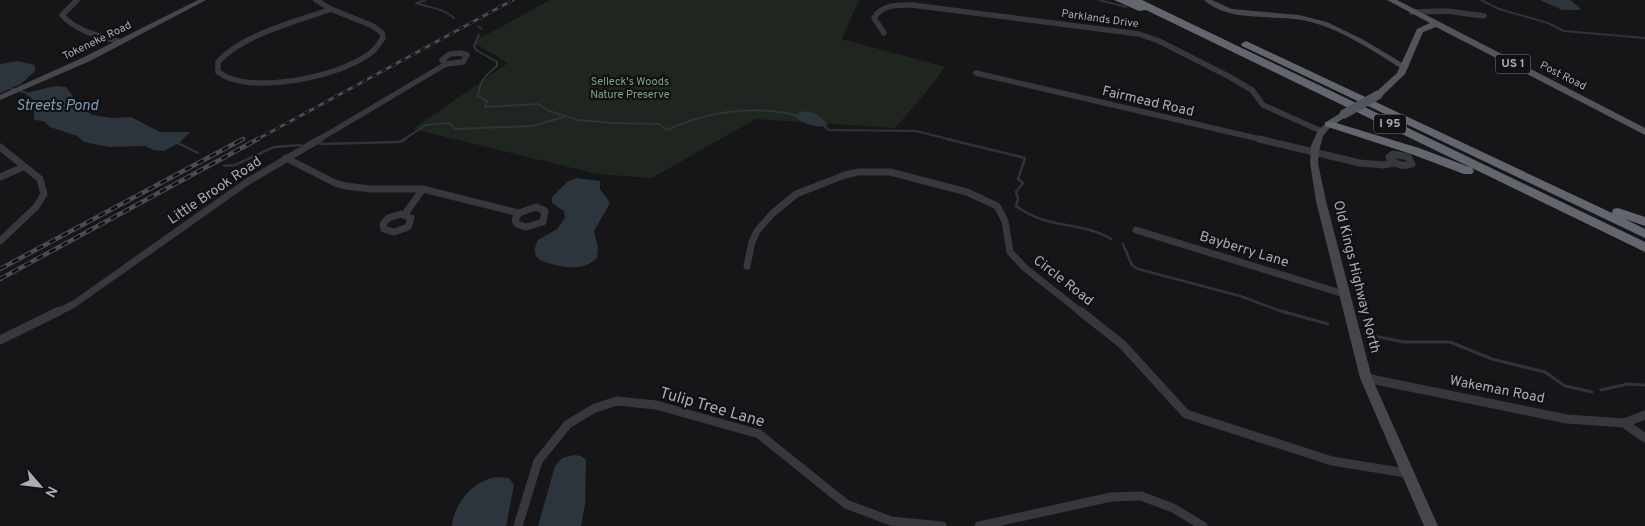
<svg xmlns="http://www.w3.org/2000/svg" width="1645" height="526" font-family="Overpass,sans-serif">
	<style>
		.green { fill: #1e261f }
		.water { fill: #2c353c }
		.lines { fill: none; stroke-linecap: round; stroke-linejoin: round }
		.stream-far2 { stroke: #2c353c; stroke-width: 2 }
		.stream-far1 { stroke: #2c353c; stroke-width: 2.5 }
		.stream { stroke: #2c353c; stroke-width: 3 }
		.street-far2 { stroke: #37383d; stroke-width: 5.5 }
		.street-far1 { stroke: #37383d; stroke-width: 7 }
		.street { stroke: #37383d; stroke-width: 9 }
		.secondary { fill: #45474d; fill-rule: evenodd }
		.primary { fill: #53555c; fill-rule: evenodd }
		.highway { fill: #63666e; fill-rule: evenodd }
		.rail-far1-casing { stroke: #4a4c52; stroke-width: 3 }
		.rail-casing { stroke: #4a4c52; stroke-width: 4.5 }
		.rail-far1 { stroke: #111113; stroke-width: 2; stroke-dasharray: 5.5; stroke-linecap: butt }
		.rail { stroke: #111113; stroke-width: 2.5; stroke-dasharray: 7; stroke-linecap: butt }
		.primary-bridge { stroke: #53555c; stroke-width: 9 }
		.labels { text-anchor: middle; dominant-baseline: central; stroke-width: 4.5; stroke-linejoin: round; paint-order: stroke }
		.far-street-label { font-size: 11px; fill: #a8adb8; stroke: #111113 }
		.far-park-label { font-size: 11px; fill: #7fa381; stroke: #111113 }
		.shield { fill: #111113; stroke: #7b7e86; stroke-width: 1 }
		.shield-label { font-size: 12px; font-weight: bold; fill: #a8adb8 }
		.street-label { font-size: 14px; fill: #a8adb8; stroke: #111113 }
		.water-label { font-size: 15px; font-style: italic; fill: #7f9bb3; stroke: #111113 }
		.near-street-label { font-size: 16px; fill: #a8adb8; stroke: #111113 }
	</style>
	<rect width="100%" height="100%" fill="#161618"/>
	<polygon class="green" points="550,0 859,0 842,39 945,67 929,89 895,128 756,119 652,178 597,174 413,129 508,63 473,42"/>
	<g class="water">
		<polygon points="1540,0 1570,0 1579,7 1580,10 1562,10"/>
		<polygon points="18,61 35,65 35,71 21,84 0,93 0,64"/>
		<polygon points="56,86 66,87 81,107 92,115 111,118 131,117 160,132 190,132 179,143 164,151 153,150 145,146 109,147 84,142 77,136 50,127 44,121 34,120 34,102 25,93"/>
		<path d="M800 112C814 110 819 116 828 125 818 129 803 124 795 117Z"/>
		<path d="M576 178 600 181V189L610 203 594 231 598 248 597 258C582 273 557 267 540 260 533 256 534 247 538 240L557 229 565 218 564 211 552 203V197L567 182Z"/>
		<polygon points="574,455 581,456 586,460 585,504 581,526 538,526 555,466 562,458"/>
		<path d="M498 477 509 478 514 485 506 526H452C454 503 474 479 498 477Z"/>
	</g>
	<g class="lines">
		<g class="stream-far2">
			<path d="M426 0 416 3C430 8 443 8 454 18"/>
			<polyline points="1099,0 1126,7"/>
			<polyline points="1481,0 1499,9 1548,23 1564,31 1645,38"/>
			<polyline points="478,26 482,29"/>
			<path d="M479 35 474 46 476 50 497 62V66C485 76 480 80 478 96L487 101 485 107 538 104 549 111 578 120 613 123 659 124 666 130C676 127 685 122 695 119 730 109 765 107 800 116"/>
			<polyline points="9,88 27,93"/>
			<polyline points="824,126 829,130 916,131 952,140"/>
			<polyline points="403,140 426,125 449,123 455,129 532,126 564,117"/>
		</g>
		<g class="stream-far1">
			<path d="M947 139 1025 158 1018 179 1023 183 1016 192 1018 199 1016 206C1048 230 1082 221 1111 239"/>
			<polyline points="178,143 198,153"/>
			<polyline points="320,144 399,142 406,139"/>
			<polyline points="224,166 235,165 274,147 301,145"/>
			<polyline points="1123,244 1132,265 1138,269 1240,296 1286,313"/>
		</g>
		<g class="stream">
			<polyline points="1281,311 1328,324"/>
			<polyline points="1369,335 1404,342 1450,342 1492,359 1545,372 1565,386 1592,392"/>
			<polyline points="1601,390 1628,384 1645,385"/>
		</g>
		<g class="street-far2">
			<path d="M77 0 62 15C77 32 100 36 121 42"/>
			<polyline points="316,0 331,9"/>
			<path d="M331 9 373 26 382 33 383 38C380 42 377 47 374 50 347 75 266 91 232 79 227 78 222 74 218 72V62C243 34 296 22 331 9Z"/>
			<polyline points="1412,12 1447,11 1484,16"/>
			<path d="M884 33 874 18C882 4 898 5 912 5L1139 34 1159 41 1228 76 1252 90 1263 105 1321 131"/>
			<polygon points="460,53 467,55 463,62 446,64 442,60 450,54"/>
			<polyline points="976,73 1264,140"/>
			<polyline points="318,140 446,64"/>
		</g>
		<g class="street-far1">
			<polyline points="1259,139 1360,163 1383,165 1395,163"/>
			<polyline points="0,147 40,179 44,194 36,207 0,241"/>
			<path d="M1393 154 1408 157 1412 164C1403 167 1395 165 1389 157Z"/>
			<polyline points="286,158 335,183 346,186 371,189 423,189 519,213"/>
			<polyline points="0,177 23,167"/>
			<polygon points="536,207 545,211 543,222 526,227 517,224 515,220 519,213"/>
			<polygon points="401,214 411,218 408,227 394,232 384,229 383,224 388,218"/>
			<polyline points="405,214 423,189"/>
			<polyline points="1136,230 1344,294"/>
			<polyline points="747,266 752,242 757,231 772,214 796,194 845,175 858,172 890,172 967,192 997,206 1005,221 1010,252 1025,268 1082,313"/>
			<polyline points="56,313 74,304 247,182 320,139"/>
		</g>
		<g class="street">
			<polyline points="1080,311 1122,344 1186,414 1332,461 1406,473"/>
			<polyline points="0,340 59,311"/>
			<polyline points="1366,378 1567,419 1624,423"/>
			<polyline points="1645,415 1624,423 1645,438"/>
			<polyline points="518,526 538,461 568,424 595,408 617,401 656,405 759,434 846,504 891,521 942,526"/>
			<polyline points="979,526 1111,497 1141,496 1173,508 1203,526"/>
		</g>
		<g class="secondary">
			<polygon points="198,0 206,0 90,61 0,100 0,95 84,57"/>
			<path d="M1204 0H1212L1232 9 1299 15 1327 22 1362 39 1409 67 1405 69H1402C1373 51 1344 31 1311 22 1278 13 1230 24 1204 0Z"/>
			<polygon points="1329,121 1333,124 1323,136 1319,151 1318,163 1326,201 1372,378 1438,526 1424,526 1360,378 1316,201 1310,163 1311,146 1318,130"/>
		</g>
		<g class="primary">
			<polygon points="1387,0 1397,0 1645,128 1645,135 1436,27 1423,32 1405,74 1381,97 1375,97 1375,93 1397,73 1417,29 1430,23"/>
			<polygon points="1344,111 1347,112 1347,116 1332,126 1326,126 1326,122"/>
		</g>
		<g class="highway">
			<polygon points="1114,0 1142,0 1645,242 1645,252 1472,168 1474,171 1472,174 1464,174 1411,154 1325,126 1325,122 1333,122 1419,148 1472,168 1146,10 1139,11"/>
			<polygon points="1246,41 1612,213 1613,209 1618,208 1645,217 1645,226 1625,219 1645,229 1645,238 1242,46 1241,44"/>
		</g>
		<defs>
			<g id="rail-far1">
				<polyline points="241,140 243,139"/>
				<polyline points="256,140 513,0"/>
			</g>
			<g id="rail">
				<polyline points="0,269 243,139"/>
				<polyline points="0,279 258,139"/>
			</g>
		</defs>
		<use href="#rail-far1" class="rail-far1-casing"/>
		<use href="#rail" class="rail-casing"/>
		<use href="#rail-far1" class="rail-far1"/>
		<use href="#rail" class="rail"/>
		<polyline class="primary-bridge" points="1344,114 1378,95"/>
	</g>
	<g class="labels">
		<g class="far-street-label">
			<text transform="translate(1100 19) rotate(8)">Parklands Drive</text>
			<text transform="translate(97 41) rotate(-26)">Tokeneke Road</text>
			<text transform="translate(1563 76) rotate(27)">Post Road</text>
		</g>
		<g class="far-park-label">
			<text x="630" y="82">Selleck's Woods<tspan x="630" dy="13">Nature Preserve</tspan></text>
		</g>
		<g class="shield">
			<rect x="1495.5" y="54.5" width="35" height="19" rx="4"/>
			<rect x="1374" y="114.5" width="32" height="19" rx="4"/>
		</g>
		<g class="shield-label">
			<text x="1513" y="64">US 1</text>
			<text x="1390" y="124">I 95</text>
		</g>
		<g class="street-label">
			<text transform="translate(1148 102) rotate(13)">Fairmead Road</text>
			<text transform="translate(215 191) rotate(-34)">Little Brook Road</text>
			<text transform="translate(1244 250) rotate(17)">Bayberry Lane</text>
			<text transform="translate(1356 277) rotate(76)">Old Kings Highway North</text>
			<text transform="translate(1063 281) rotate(38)">Circle Road</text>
			<text transform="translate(1497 390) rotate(11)">Wakeman Road</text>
		</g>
		<g class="water-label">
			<text x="57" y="106">Streets Pond</text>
		</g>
		<g class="near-street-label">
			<text transform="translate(712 408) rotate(16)">Tulip Tree Lane</text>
		</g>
	</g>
	<g transform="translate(40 486) rotate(118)" stroke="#111113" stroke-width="4" paint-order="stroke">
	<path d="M0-4L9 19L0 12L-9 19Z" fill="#a8adb8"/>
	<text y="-8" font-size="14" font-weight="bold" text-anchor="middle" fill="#a8adb8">N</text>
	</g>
</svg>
